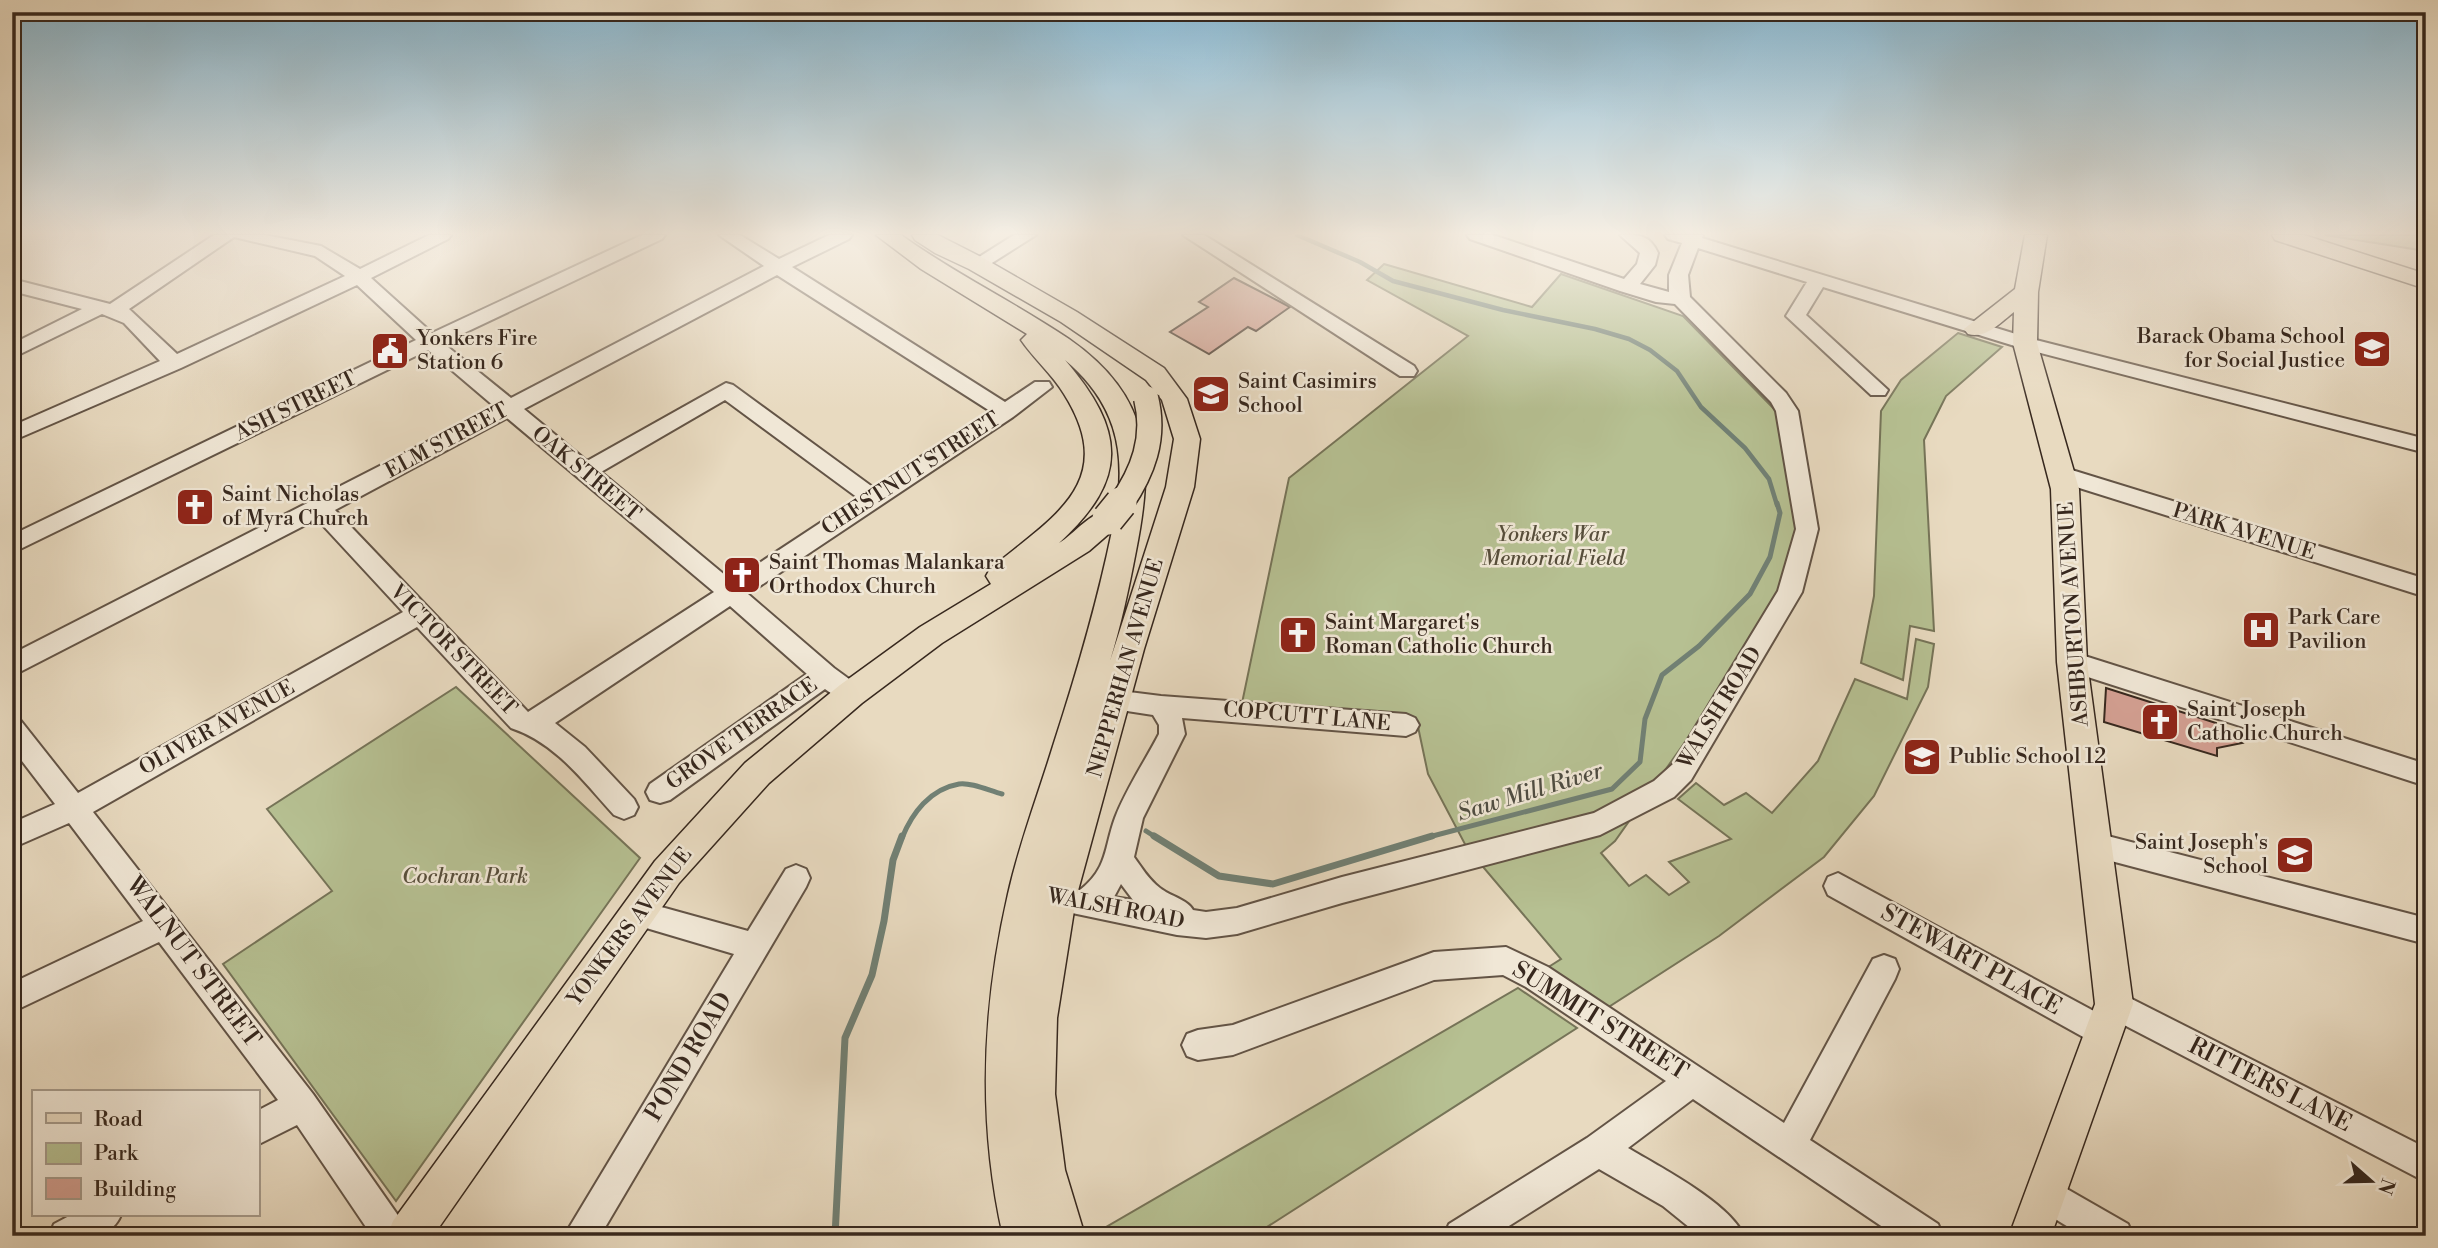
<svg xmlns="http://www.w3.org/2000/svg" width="2438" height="1248" font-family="'Libre Bodoni',serif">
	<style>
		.green { fill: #b6c092; stroke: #767458; stroke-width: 2 }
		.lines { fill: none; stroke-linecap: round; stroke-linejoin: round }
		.stream-far2 { stroke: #718074; stroke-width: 4.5 }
		.stream-far1 { stroke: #718074; stroke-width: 5 }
		.stream { stroke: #718074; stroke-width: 7 }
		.building { fill: #d4a093; stroke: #37281e; stroke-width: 2 }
		.minor-casing { stroke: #635446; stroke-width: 4 }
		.major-casing { stroke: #37281e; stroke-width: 3 }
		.minor { fill: #f0e7d6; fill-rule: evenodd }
		.major { fill: #e8dac0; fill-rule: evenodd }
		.major-bridge-far1-casing { stroke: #37281e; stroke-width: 27; stroke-linecap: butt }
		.major-bridge-casing { stroke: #37281e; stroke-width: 34; stroke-linecap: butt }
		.major-bridge-far1 { stroke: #e8dac0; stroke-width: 24 }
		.major-bridge { stroke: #e8dac0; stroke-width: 31 }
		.labels { text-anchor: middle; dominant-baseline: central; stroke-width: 5; stroke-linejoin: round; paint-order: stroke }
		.poi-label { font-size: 21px; fill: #37281e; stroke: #f0e7d6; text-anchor: start }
		.street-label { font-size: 21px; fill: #37281e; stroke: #f0e7d6 }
		.park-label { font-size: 21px; font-style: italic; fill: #574e3b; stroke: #f0e7d6 }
		.water-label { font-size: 23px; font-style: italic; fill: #4f4d42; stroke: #f0e7d6 }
		.near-street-label { font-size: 24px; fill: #37281e; stroke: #f0e7d6 }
	</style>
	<rect width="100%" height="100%" fill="#e8dac0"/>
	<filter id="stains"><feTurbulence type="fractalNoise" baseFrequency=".00286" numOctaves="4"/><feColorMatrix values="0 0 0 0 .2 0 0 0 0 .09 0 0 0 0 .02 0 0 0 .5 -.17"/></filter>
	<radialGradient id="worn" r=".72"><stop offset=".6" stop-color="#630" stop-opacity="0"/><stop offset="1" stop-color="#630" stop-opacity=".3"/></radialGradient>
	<g class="green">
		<polygon points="2325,235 2426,235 2426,251"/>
		<polygon points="1384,264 1532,307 1561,274 1683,316 1780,415 1804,529 1780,600 1702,718 1615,841 1601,853 1629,886 1646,875 1669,895 1689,882 1669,862 1731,839 1678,799 1696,783 1724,805 1746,793 1772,813 1818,761 1855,679 1907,699 1916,639 1934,644 1928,687 1874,796 1824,857 1719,936 1607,1008 1547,968 1561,959 1467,848 1428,774 1417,722 1242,703 1289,478 1468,336 1367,280"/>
		<polygon points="1958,333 2002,347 1946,396 1924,440 1934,631 1910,626 1903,680 1861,663 1874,596 1881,411 1901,380"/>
		<polygon points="456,687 640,858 396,1201 223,964 332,891 267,809"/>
		<polygon points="1518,988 1577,1028 1253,1236 1103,1236 1101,1230"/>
	</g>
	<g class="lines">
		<polyline class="stream-far2" points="1297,235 1360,262 1393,281 1503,310 1595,329 1629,339 1650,350 1677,371 1701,407 1745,448 1769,479 1777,505"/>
		<g class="stream-far1">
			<polyline points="1146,831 1157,838"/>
			<path d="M902 838C912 813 930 789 959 784 971 782 990 791 1002 794"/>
			<polyline points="1425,838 1612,789 1640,762 1645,719 1662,675 1699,646 1750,594 1770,557 1780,513 1777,503"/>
		</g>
		<g class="stream">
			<polyline points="1154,836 1219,876 1273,884 1432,836"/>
			<polyline points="835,1236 845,1038 872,975 884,921 893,860 902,836"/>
		</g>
	</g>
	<g class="building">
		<polygon points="1234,278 1290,307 1256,331 1248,327 1209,354 1170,332 1208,307 1199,302"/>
		<polygon points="2106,688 2216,723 2216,727 2242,743 2217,748 2217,756 2104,722"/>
	</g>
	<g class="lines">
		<defs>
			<g id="minor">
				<path d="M214 235H265L321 246 360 269 429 235H451L448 239 371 278 432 333 642 235H665L662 239 443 343 511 398 764 266 719 235H740L779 259 829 235H852L849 239 792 267 1005 402 1035 382H1049L1052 387 1013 417 748 594 834 668 860 687 864 694 860 701C845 706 837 697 825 689L670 800 660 803 650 800 646 792 650 784 807 674 730 606 555 723 585 747 634 799 638 807 634 815 624 819 614 815C583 781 556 743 511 728L417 627 93 812 313 1094 404 1224 409 1236H372L297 1125 257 1145V1111L278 1100 159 942 12 1012V983L143 921 69 823 12 848V823L55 804 12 748V718L21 721 78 793 403 612 317 519 12 676V654L495 407 428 350 12 553V535L416 340 357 285 181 368 12 441V426L160 361 124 323 102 314 12 358V344L82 309 12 291V279L110 304ZM234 237 315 256 345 276 177 354 129 309ZM777 275 990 411 874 488 733 385 726 383 587 461 524 409ZM725 400 858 498 732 581 601 472ZM507 418 714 592 528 712 335 510Z"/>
				<polygon points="1014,235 1036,235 984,268 970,268 968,264"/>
				<polygon points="1183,235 1204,235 1414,366 1417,371 1414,376 1400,376"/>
				<path d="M1467 235H1493L1624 279 1637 264 1640 253 1620 235C1638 234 1650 235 1658 253L1655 265 1640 284 1669 292V275L1682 243 1668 239 1665 235H1703L1702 238 2032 339 2426 439V453L2018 347 1823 287 1806 315 1888 390 1885 395H1871L1786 316 1807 282 1698 248 1688 275 1690 297 1786 393 1798 411 1818 529 1802 592 1691 780 1674 797 1600 835 1342 903 1237 934 1206 938 1177 935 1034 905 1030 896 1034 887 1044 883 1080 890C1108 868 1104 848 1115 818 1126 789 1145 761 1159 734V725L1153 715 1088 705 1084 698 1088 691 1097 688 1161 696 1406 714 1415 718 1419 725 1415 732 1406 736 1182 718 1185 734 1143 818 1134 857C1142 868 1149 880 1160 888 1170 896 1188 900 1193 910L1206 912 1237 908 1342 877 1594 813 1654 781 1673 764 1778 591 1796 529 1776 411 1771 402 1675 304 1656 302 1620 291 1470 239ZM1121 884 1133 900 1114 897Z"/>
				<polygon points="2062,467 2426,579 2426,597 2054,480 2051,475 2054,470"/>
				<polygon points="2072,652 2426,764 2426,786 2063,669 2059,662 2063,655"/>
				<polygon points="2096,833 2426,918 2426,944 2096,857 2086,854 2082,845 2086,836"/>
				<polygon points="796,865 806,869 810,878 806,887 600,1236 564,1236 734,954 626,922 621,913 626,904 636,900 748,931 786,869"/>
				<polygon points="1838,873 2116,1023 2121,1033 2116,1043 2105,1048 2094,1043 1828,895 1824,886 1828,877"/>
				<path d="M1506 947 1548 967 1784 1123 1873 959 1884 955 1895 959 1899 969 1895 979 1810 1140 1938 1224 1943 1236H1896L1693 1099 1628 1148C1660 1167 1730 1203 1744 1236H1700L1663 1206 1599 1169 1493 1236H1444L1449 1224 1587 1138 1666 1081 1526 987 1503 975 1434 980 1233 1055 1198 1060 1187 1056 1182 1045 1187 1034 1198 1030 1233 1025 1434 952Z"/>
				<polygon points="2114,990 2426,1148 2426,1182 2103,1014 2099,1004 2103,994"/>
				<polygon points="2046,1177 2128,1224 2133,1236 2083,1236 2034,1206 2029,1194 2034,1182"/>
				<path d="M71 1215H121C109 1244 75 1236 49 1236L54 1224Z"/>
			</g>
			<g id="major">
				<path d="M876 235H901C954 273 1014 302 1069 339 1152 397 1154 460 1136 551 1129 588 1121 625 1110 661L1166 487 1174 439 1162 400 1146 380 1061 322 969 269 935 253 915 240 912 235H938L985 259 1077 312 1164 368 1187 399 1200 439 1194 487 1144 649 1076 898 1057 1018 1055 1094 1065 1170 1085 1236H1003C977 1121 982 1008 1008 894 1019 844 1038 795 1053 746 1076 675 1097 604 1112 531L1089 551 942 643 862 703 769 783 679 883 433 1236H387L393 1221 655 861 745 763 840 685 920 627 991 584 986 576 990 569C1052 517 1120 483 1064 394 1052 374 1034 359 1021 340L1027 334 921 269ZM1065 360C1114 401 1127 449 1116 512 1095 505 1076 533 1059 543 1129 479 1126 431 1065 360Z"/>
				<path d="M2025 235H2047L2038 292 2037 343 2079 489 2087 662 2133 1004 2051 1236H2009L2095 1004 2057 662 2051 489 2013 343 2014 312C2000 323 1986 339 1968 334L1964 329 2015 289Z"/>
				<polygon points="2272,235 2304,235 2426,274 2426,289 2275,240"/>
			</g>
		</defs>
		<use href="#minor" class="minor-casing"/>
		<use href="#major" class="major-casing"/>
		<use href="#minor" class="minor"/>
		<use href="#major" class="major"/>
		<defs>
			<path id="major-bridge-far1" d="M1120 505C1143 472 1156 438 1146 398"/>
			<polyline id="major-bridge" points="1108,519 1121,503"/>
		</defs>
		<use href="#major-bridge-far1" class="major-bridge-far1-casing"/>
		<use href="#major-bridge" class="major-bridge-casing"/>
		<use href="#major-bridge-far1" class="major-bridge-far1"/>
		<use href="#major-bridge" class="major-bridge"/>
	</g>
	<linearGradient id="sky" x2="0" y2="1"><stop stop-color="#88b7d0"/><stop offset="0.57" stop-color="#f5eee3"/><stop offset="1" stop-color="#f5eee3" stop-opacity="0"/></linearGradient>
	<rect width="2438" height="409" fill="url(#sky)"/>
	<defs>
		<symbol id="school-square" viewBox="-11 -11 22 22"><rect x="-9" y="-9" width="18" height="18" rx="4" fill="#8f2418" stroke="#f0e7d6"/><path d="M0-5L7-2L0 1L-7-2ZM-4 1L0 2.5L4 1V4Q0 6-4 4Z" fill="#fff"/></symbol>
		<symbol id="civic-square" viewBox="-11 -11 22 22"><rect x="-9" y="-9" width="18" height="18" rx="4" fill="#8f2418" stroke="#f0e7d6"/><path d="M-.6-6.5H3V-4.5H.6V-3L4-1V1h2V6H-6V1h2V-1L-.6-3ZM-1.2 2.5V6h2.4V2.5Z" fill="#fff"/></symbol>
		<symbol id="church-square" viewBox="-11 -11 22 22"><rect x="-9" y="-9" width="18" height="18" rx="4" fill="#8f2418" stroke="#f0e7d6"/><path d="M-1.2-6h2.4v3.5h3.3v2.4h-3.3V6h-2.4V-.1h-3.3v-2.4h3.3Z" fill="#fff"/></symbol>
		<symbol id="hospital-square" viewBox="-11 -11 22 22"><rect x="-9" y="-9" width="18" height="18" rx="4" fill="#8f2418" stroke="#f0e7d6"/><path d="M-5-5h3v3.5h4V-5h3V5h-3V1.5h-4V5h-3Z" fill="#fff"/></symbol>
	</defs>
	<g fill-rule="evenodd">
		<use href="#school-square" x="2350" y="327" width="44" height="44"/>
		<use href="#civic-square" x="368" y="329" width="44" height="44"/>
		<use href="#school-square" x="1189" y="372" width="44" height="44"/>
		<use href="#church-square" x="173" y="485" width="44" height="44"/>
		<use href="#church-square" x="720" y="553" width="44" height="44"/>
		<use href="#hospital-square" x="2239" y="608" width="44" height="44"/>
		<use href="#church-square" x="1276" y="613" width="44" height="44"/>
		<use href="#church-square" x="2138" y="700" width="44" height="44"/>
		<use href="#school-square" x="1900" y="735" width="44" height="44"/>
		<use href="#school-square" x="2273" y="833" width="44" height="44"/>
	</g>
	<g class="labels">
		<g class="poi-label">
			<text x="2345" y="337" text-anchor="end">Barack Obama School<tspan x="2345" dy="24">for Social Justice</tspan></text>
			<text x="417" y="339">Yonkers Fire<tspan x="417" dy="24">Station 6</tspan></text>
			<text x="1238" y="382">Saint Casimirs<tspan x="1238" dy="24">School</tspan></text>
			<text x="222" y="495">Saint Nicholas<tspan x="222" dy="24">of Myra Church</tspan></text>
			<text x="769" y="563">Saint Thomas Malankara<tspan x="769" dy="24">Orthodox Church</tspan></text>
			<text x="2288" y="618">Park Care<tspan x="2288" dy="24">Pavilion</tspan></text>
			<text x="1325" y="623">Saint Margaret's<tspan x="1325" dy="24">Roman Catholic Church</tspan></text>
			<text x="2187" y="710">Saint Joseph<tspan x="2187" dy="24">Catholic Church</tspan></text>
			<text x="1949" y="757">Public School 12</text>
			<text x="2268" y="843" text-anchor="end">Saint Joseph's<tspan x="2268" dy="24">School</tspan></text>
		</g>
		<g class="street-label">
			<text transform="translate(296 406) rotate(-26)">ASH STREET</text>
			<text transform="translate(447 441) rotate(-28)">ELM STREET</text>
			<text transform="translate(586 474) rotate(40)">OAK STREET</text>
			<text transform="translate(911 474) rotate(-33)">CHESTNUT STREET</text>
			<text transform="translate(2244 532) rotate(17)">PARK AVENUE</text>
			<text transform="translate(2074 614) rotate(-94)">ASHBURTON AVENUE</text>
			<text transform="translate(453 650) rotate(46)">VICTOR STREET</text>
			<text transform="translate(1126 668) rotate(-74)">NEPPERHAN AVENUE</text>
			<text transform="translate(1720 708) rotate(-58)">WALSH ROAD</text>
			<text transform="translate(1307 717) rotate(5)">COPCUTT LANE</text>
			<text transform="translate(217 728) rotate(-29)">OLIVER AVENUE</text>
			<text transform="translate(742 734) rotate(-35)">GROVE TERRACE</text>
			<text transform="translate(1116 909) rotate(11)">WALSH ROAD</text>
			<text transform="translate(630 927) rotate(-53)">YONKERS AVENUE</text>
		</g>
		<g class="park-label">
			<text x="1553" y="535">Yonkers War<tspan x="1553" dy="24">Memorial Field</tspan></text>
			<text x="465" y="877">Cochran Park</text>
		</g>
		<g class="water-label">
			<text transform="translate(1530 792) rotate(-17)">Saw Mill River</text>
		</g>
		<g class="near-street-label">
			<text transform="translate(1971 960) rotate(29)">STEWART PLACE</text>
			<text transform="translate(193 962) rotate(53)">WALNUT STREET</text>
			<text transform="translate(1600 1021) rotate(32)">SUMMIT STREET</text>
			<text transform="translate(689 1057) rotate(-59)">POND ROAD</text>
			<text transform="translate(2270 1085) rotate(27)">RITTERS LANE</text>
		</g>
	</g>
	<rect width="2438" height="1248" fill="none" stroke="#e8dac0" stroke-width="42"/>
	<rect x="14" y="14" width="2410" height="1220" fill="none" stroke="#37281e" stroke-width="3.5"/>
	<rect x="21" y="21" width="2396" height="1206" fill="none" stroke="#37281e" stroke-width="2"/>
	<rect x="32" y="1090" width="228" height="126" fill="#f0e7d6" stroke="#a69b8c" stroke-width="2"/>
	<rect x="46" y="1113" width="35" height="10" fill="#e8dac0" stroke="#a69b8c" stroke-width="2"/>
	<text x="94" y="1126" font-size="21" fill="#37281e">Road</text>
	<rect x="46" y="1143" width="35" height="21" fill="#b6c092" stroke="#a69b8c" stroke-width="2"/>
	<text x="94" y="1160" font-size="21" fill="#37281e">Park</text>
	<rect x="46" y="1178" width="35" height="21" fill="#d4a093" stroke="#a69b8c" stroke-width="2"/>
	<text x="94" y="1196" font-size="21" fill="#37281e">Building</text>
	<g transform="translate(2371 1181) rotate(110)" stroke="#f0e7d6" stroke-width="5" paint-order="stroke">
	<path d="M0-5L12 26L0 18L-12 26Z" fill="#37281e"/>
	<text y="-10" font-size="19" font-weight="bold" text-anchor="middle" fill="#37281e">N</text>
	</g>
	<rect width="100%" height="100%" filter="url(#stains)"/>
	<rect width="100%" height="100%" fill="url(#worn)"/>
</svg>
